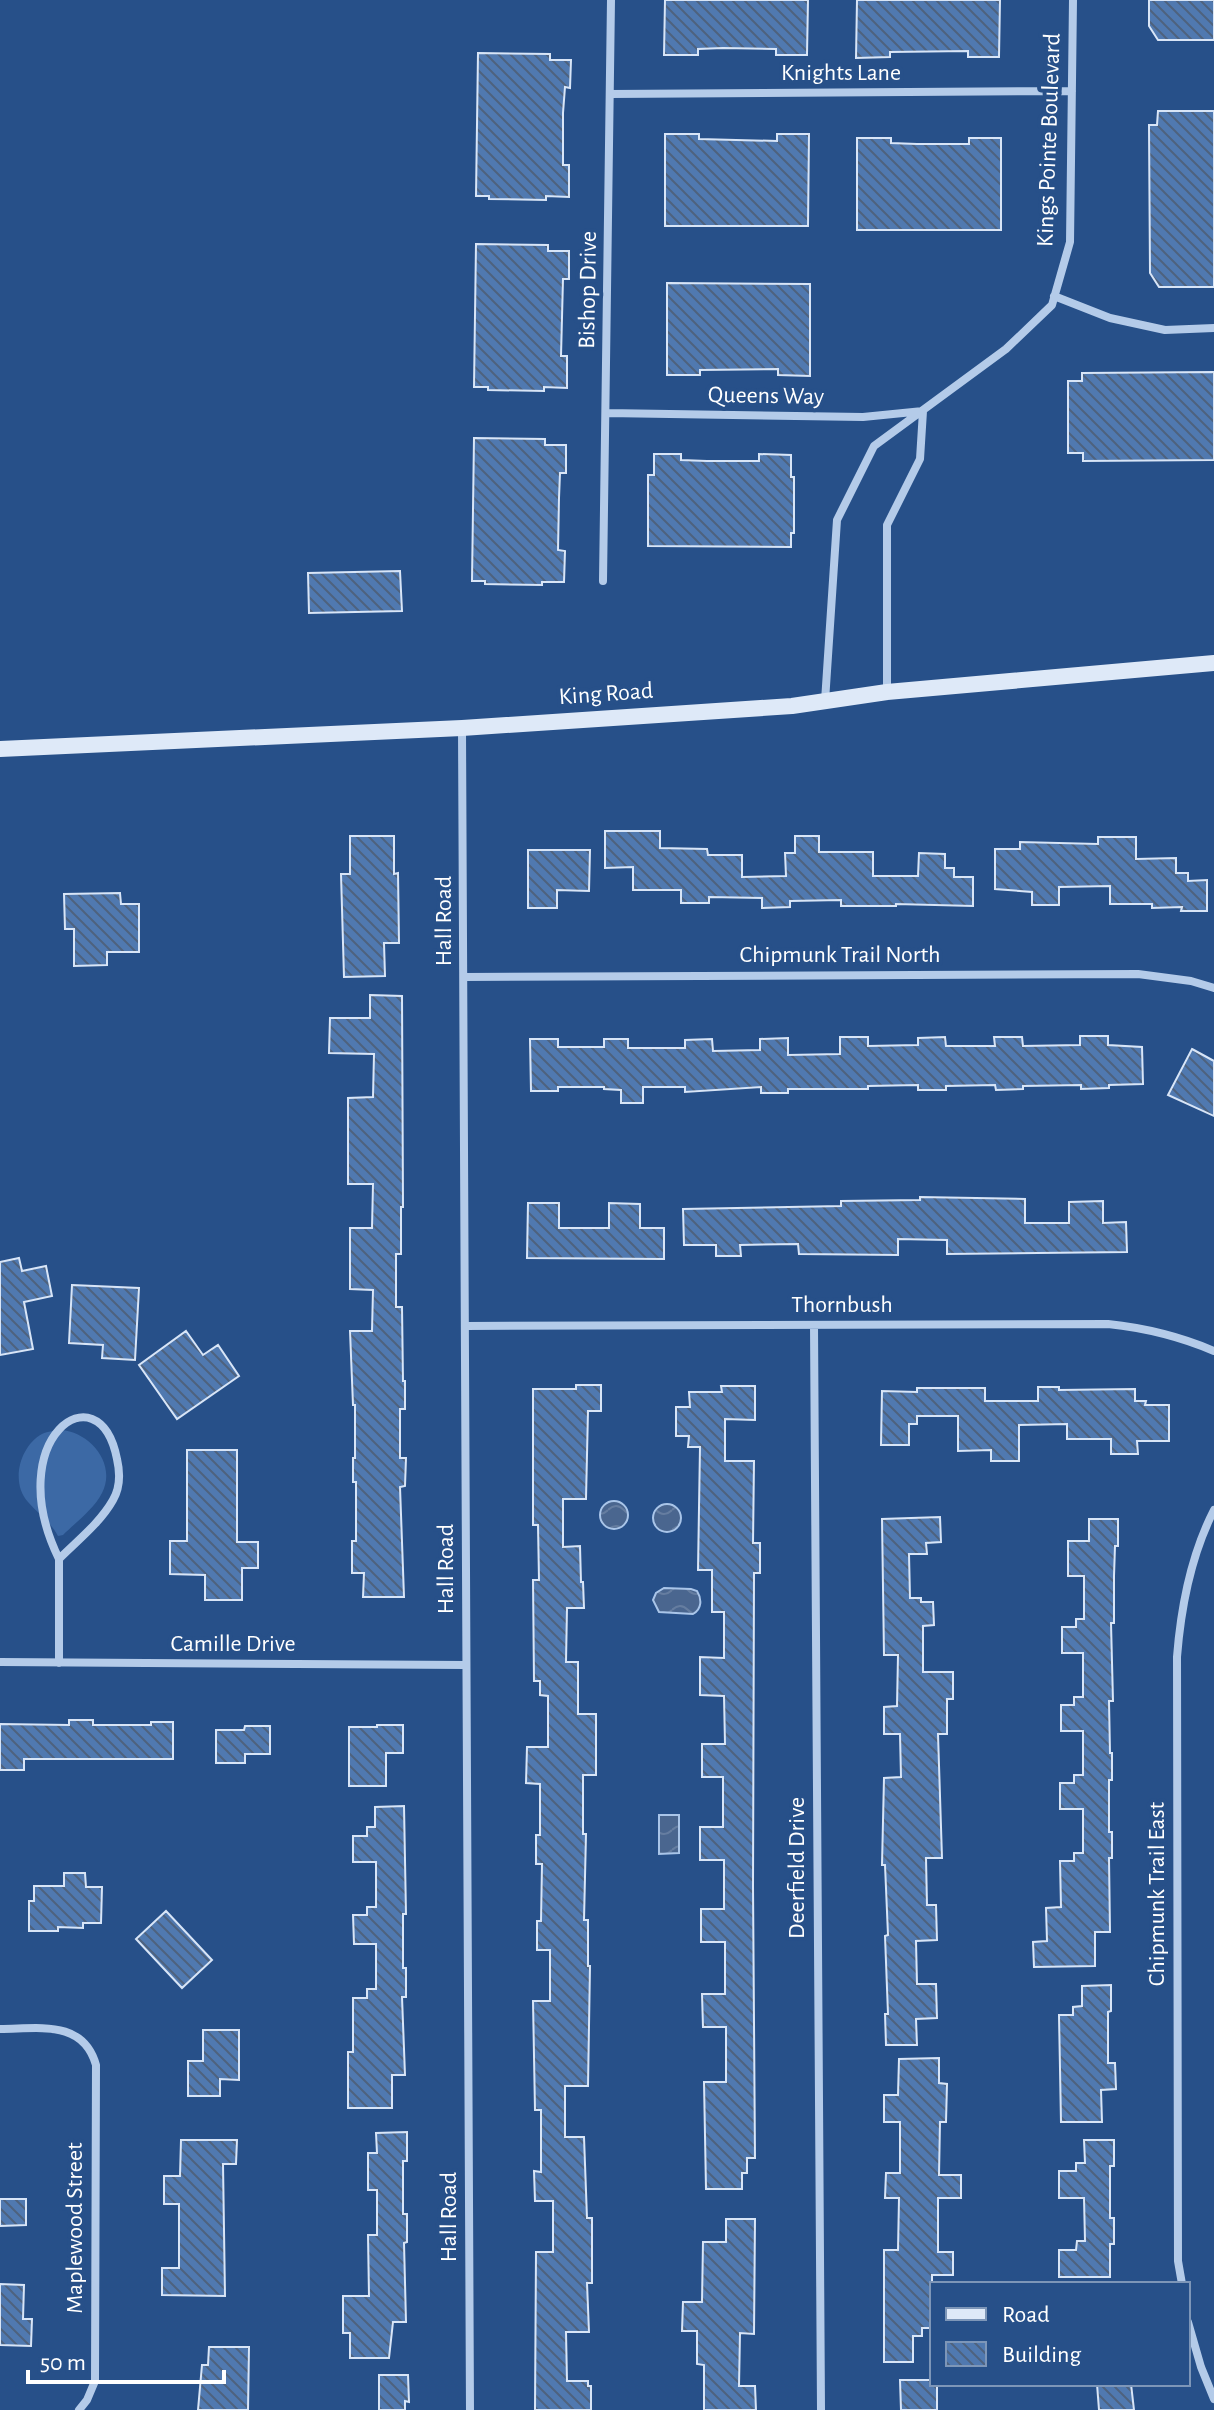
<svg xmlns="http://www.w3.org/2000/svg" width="1214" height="2410" font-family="'Alegreya Sans',sans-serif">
<defs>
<pattern id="water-waves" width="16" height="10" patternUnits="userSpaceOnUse" patternTransform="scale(2)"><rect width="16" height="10" fill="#4a668f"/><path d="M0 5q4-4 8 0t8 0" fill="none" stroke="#657da0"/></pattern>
<pattern id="building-back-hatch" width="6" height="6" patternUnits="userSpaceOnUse" patternTransform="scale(2)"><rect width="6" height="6" fill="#5079b0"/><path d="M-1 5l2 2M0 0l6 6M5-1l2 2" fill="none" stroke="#4e627e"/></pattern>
</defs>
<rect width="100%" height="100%" fill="#275089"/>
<path fill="#3c69a5" d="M61,1430C90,1432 117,1464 102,1493C94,1509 75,1523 63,1535L58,1536C50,1521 38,1514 28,1502C10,1482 20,1446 42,1434C48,1431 55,1431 61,1430Z"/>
<path fill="url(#water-waves)" stroke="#a9c5e9" stroke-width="2" d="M600 1515a14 14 0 1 1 28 0a14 14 0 1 1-28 0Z
M653 1518a14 14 0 1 1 28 0a14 14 0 1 1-28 0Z
M664,1588L691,1589L697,1591C702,1599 702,1609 693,1614L659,1612L653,1600L656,1593Z
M659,1815H679V1853L659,1854Z"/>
<path fill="url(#building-back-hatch)" stroke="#d8e5f7" stroke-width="2" d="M665,0H808L807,55H776V49L723,48L698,49V55H664Z
M857,0H1000L999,57H968V51L890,52V57L856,58Z
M1149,0H1214V40H1158L1149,26Z
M478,53L550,54V60H571L570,88L565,87L563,113V165H569V197L546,196V200L489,199V196H476Z
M1158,111H1214V287H1159L1150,273L1149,125H1157Z
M665,134H699V139L777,141V134H809L808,226H665Z
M857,138H891V143L917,144H969V138H1001V230H857Z
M476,244L548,245V251H569V279H563L561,356H567V388L544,387V391L488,390V387H474Z
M667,283L810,284V376L778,375V369L700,370V375H667Z
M1214,372V460L1083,461V453H1068V381H1082V373Z
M474,438L545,439V445H566V473H560L559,498L558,550L565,551L564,582H542V585L485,584V581H472Z
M654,454H681V460L707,461H759V454L791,455V477H794V533H791V547L648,546V475H654Z
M400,571L402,611L309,613L308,573Z
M605,831H660V848L707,849L708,855H742V877L786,876L785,853H795V836H819V852H873V876H918L919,853L945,854V868H954V877H973V906L896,904V906H841V900L790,901V907L762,908V898L709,897V903H681V890H633V867L605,868Z
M350,836H394V874L398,873L399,943H384L385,976L344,977L341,874H350Z
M1098,837H1136V859L1176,858V873H1188V881L1207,880V911H1181L1182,907L1152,908V904H1110V886L1059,887V905H1032V892L995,889V849H1020V842L1098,844Z
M528,850H590L589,891L557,890V908H528Z
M120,893L121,904H139V952H107V965L74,966V929H65L64,894Z
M370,995L402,996L403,1207H401V1254H396V1307H402L403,1381H405V1409H400V1458H406L405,1486L400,1487L404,1597H363L364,1573H352V1541H356V1482H353V1458H355V1405H353L350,1331H372L373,1290L350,1289V1228H372L373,1184H348V1098L373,1097L374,1054L329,1053L330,1018H370Z
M1080,1036H1108V1045L1142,1047L1143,1084L1109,1085V1088L1081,1089V1085L1023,1086V1089L996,1090L995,1085L946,1086V1090H918V1085L868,1086V1089H788V1093H761V1087L685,1092V1087H643V1103H621V1090L604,1089V1087H558V1091H531L530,1039H558V1047H604V1039H628V1048H685V1040L712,1039L713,1051L760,1050V1039L788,1038V1055L840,1054V1037H868V1046L918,1045V1038L945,1037L946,1046H995L994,1037H1022L1023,1046L1080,1045Z
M1192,1049L1214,1061V1116L1168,1095Z
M920,1197L1025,1199V1223H1069V1202L1103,1201V1223L1126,1222L1127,1252L947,1254V1240L898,1239V1255L799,1254L798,1244L740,1245L741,1256H716V1245H684L683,1209L841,1206V1201L920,1200Z
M528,1203H559V1228H609V1203L640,1204V1228H664V1259L527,1258Z
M19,1258L22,1271L46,1266L52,1296L24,1302L33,1349L0,1355V1262Z
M72,1285L139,1288L135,1360L102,1358L103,1345L69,1343Z
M186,1331L203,1355L218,1345L239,1376L177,1419L139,1365Z
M576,1385H601V1411H588L586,1499H563V1547L580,1546L581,1582H583L584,1608H567L566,1662H578V1714H596V1775H583V1834H586L584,1920H588V1966H590L588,2086H565V2137H584L587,2218H592V2283H587L589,2332H566L567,2381H588V2386H591V2410H535L536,2252H553V2201H535L534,2171L541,2172V2110H535L533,2001H550V1950H537V1921H541L542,1864H536V1835H540V1784L526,1783L527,1747H548V1696L540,1695V1681H534L533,1580H539L538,1525H533V1389H576Z
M721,1386H755V1420L725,1419V1461H754L753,1543H760V1573H754L753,1886L755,2158H747V2173H742V2189H706L704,2082H726V2027H703L702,1994H725V1942H701V1909H724V1860H700V1827H723V1777H702V1744H725L724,1696L700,1695V1657L724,1658V1612H712V1570H698L700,1447H688L689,1436H676V1407H690L689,1392H722Z
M1038,1387H1059V1390L1135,1389V1401H1146L1145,1405H1169V1441H1137L1138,1454H1111V1439H1067V1424L1019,1425V1461H991V1450L958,1451V1416H917V1424H909V1445H881L882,1391L917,1392V1388H985V1401H1038Z
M187,1450H237V1542H258V1568H242V1600H205V1575L170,1574V1541H187Z
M940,1517L941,1542L926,1543L927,1554H909L910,1598H921V1602H933L934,1625L923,1626V1672H953V1699H947V1734H938L942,1858H926L927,1905H936L937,1940L916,1941L917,1984H936L937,2018L916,2019L917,2045H886L885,2014H888L885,1936L888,1935L885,1865H882L884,1778L901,1777L900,1734H884V1707L897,1706L898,1655H884L882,1519Z
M1089,1519H1118V1546H1115L1114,1576V1623H1111L1113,1701H1109L1110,1753H1112V1780H1109V1832H1112V1858H1109L1110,1932H1095V1966L1034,1967L1033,1942L1047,1941L1046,1908L1061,1907L1060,1861H1074V1853H1083V1809H1060V1783H1074V1775H1083V1731H1061V1705H1074V1697H1083V1653H1062V1627H1076V1619H1084V1576H1068V1541H1089Z
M69,1720H93V1725H151V1722H173V1759H24V1770H0V1724L69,1725Z
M377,1725H403V1753H386V1786H349V1727H377Z
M245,1726H270V1754H245V1763H216V1730H244Z
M404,1806L406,1914H403V1968H406V1997H402L405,2075H392V2108H348V2052H353V1998H367V1989H376V1944H354L353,1915H367V1907H376V1862H353V1836H367V1827H375V1807Z
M64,1873H85L86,1887H102L101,1923H83V1928L58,1927V1931H29V1901H34V1886H64Z
M166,1911L212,1960L182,1988L136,1939Z
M1111,1985V2011L1108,2012V2063H1115L1116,2089L1101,2090L1102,2122H1061L1059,2015H1073V2007L1082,2006V1986Z
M203,2030H239V2080L220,2079V2096H188V2061H203Z
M939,2058V2083L947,2084L946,2122H940L939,2175H961V2198H938V2252H953V2275H932V2328H922V2336H913V2362H884V2250H898L899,2198H885L886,2173H900V2122H884V2095H898L899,2059Z
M407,2132V2161H403V2214H407V2242L404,2243L406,2322H393L389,2358H350V2333H343V2296H369L368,2235H377V2190H368V2153H377L376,2133Z
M181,2140H237L236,2164H223L225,2296L162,2295V2268H179V2204H164V2176H180Z
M1084,2140H1114V2166H1110V2218H1114V2244H1110V2277H1059V2250H1076L1077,2241H1085L1084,2198H1059V2171H1076V2163H1085Z
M0,2199H26V2225L0,2226Z
M726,2219H755L754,2334L740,2333L739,2386H755L756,2410H704V2365L697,2364V2331H682L683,2302H702L703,2242H726Z
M0,2284L24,2285L23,2319H32L31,2346L0,2345Z
M209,2347H249L248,2410H198L202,2365H208Z
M379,2375H408L409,2402L405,2401V2410H379Z
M900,2380H932V2384H937V2410H901Z
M1097,2384H1131L1134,2410H1099Z"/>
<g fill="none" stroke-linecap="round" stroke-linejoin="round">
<path stroke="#b4cbe9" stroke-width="8" d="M610,94L1072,91
M1054,296L1110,318L1165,330L1214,328
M607,413L863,417L923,411
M603,581L611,0
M887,692V525L920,459L923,411
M825,701L837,520L874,446L1006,349L1052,305L1070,242L1073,0
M462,729L470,2410
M464,977L1138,974L1191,981L1214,988
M814,1325L821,2410
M466,1326L1108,1324C1146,1328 1179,1336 1214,1351
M59,1559C77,1541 100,1523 113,1500C120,1488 120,1472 117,1459C99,1367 0,1439 59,1559V1663
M0,1662L466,1665
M0,2029C38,2029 83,2019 96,2065L95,2381L87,2400L79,2410
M1182,2284L1178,2261L1177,1657C1181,1606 1191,1555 1214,1510
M1188,2322L1201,2367L1214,2399"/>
<path stroke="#dee9f8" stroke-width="16" d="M0,749L462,728L792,706L887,692L1214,663"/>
</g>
<g text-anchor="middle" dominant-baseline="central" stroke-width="8" stroke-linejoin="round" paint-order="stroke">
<g font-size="24" fill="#fff" stroke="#275089">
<text x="841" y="73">Knights Lane</text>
<text transform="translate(1049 140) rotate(-88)">Kings Pointe Boulevard</text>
<text transform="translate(588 290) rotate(-89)">Bishop Drive</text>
<text transform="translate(766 396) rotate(1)">Queens Way</text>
<text transform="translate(606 694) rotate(-4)">King Road</text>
<text transform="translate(444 921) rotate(-90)">Hall Road</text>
<text x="840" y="955">Chipmunk Trail North</text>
<text x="842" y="1305">Thornbush</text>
<text transform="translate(446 1569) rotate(-90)">Hall Road</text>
<text x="233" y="1644">Camille Drive</text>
<text transform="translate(797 1868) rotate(-90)">Deerfield Drive</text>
<text transform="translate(1157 1894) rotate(-90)">Chipmunk Trail East</text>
<text transform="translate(449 2217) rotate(-90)">Hall Road</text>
<text transform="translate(75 2228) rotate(-90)">Maplewood Street</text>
</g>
</g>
<rect x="930" y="2282" width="260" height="104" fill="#275089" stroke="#7d96b8" stroke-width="2"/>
<rect x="946" y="2308" width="40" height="12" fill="#dee9f8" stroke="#7d96b8" stroke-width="2"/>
<text x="1002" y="2322" font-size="24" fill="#ffffff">Road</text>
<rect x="946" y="2342" width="40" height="24" fill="url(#building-back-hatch)" stroke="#7d96b8" stroke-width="2"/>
<text x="1002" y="2362" font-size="24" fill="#ffffff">Building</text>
<path d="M28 2370v12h196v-12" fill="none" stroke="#ffffff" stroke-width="4"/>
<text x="40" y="2370" font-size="24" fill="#ffffff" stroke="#275089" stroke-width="6" paint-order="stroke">50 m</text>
</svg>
